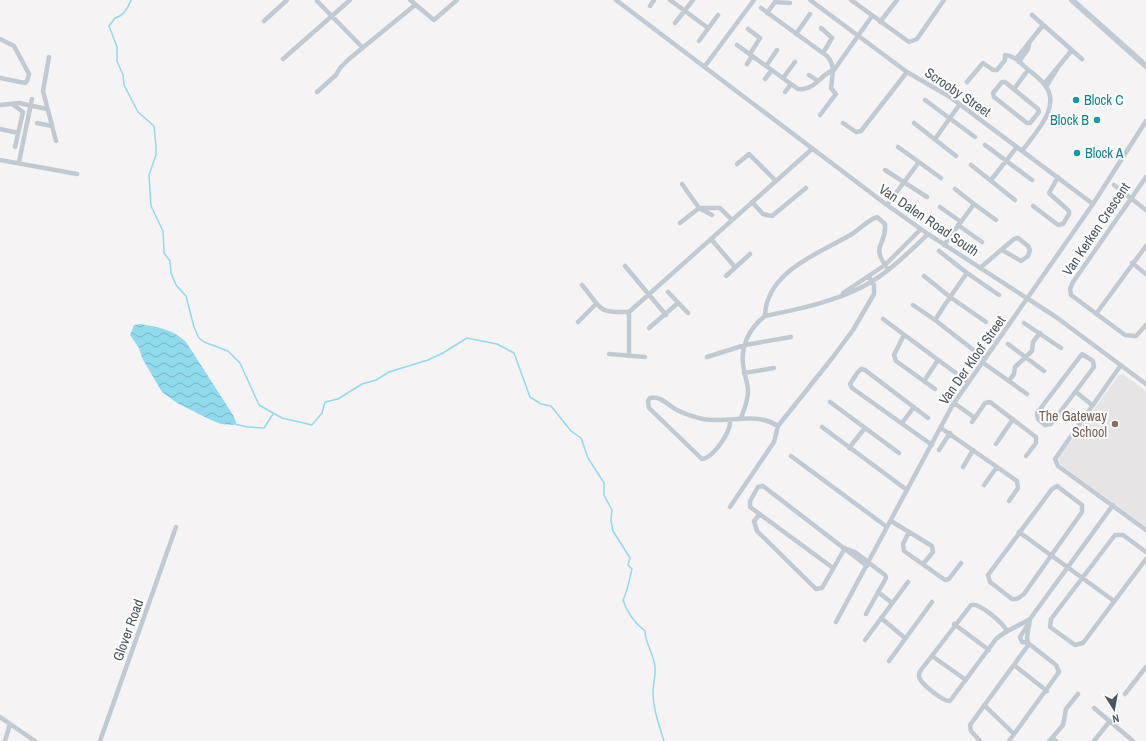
<svg xmlns="http://www.w3.org/2000/svg" width="1146" height="741" font-family="'Archivo Narrow',sans-serif">
<defs>
<pattern id="water-waves" width="16" height="10" patternUnits="userSpaceOnUse"><rect width="16" height="10" fill="#90daee"/><path d="M0 5q4-4 8 0t8 0" fill="none" stroke="#78b4c4"/></pattern>
</defs>
<rect width="100%" height="100%" fill="#f5f3f3"/>
<path fill="#e6e4e5" d="M1123,374L1146,391V527L1060,464L1059,457L1119,375Z"/>
<path fill="url(#water-waves)" d="M141,324C158,327 174,330 186,342L233,415L236,422L234,425L221,424L211,420L177,403L162,392L142,358L139,348L130,335L134,325Z"/>
<g fill="none" stroke-linecap="round" stroke-linejoin="round">
<path stroke="#90daee" stroke-width="1.5" d="M131,0C128,8 124,16 115,18L109,26L117,47V61L123,75L124,85L138,112L154,126L156,146V155L149,175L151,206L163,231L164,253L170,261L171,273L176,285L186,296L194,327L199,338L204,342L228,351L240,363L259,405L282,418L312,425L322,413L325,402L338,399L362,384L376,380L389,372L428,360L443,353L467,338L497,344L514,353L530,397L541,404L551,406L571,431L581,438L588,458L604,483V495L612,510L611,521L613,531L630,558L628,565L632,569C629,580 628,590 623,600C627,613 635,623 645,631C645,643 654,654 655,667C656,675 653,684 653,692C653,709 659,725 664,741
M235,424L247,427L264,428L273,414"/>
<path stroke="#c1cad2" stroke-width="4.5" d="M410,0L434,20L457,0
M616,0L887,205L928,234L1056,317L1146,384
M670,0L708,28
M810,0L907,72L950,97L1093,204
M851,0L909,42L917,39L944,0
M317,1L363,48
M650,6L654,0
M761,8L827,56C836,66 832,76 831,88L836,94L820,115
M767,13L775,2L790,3
M1032,15L1082,59
M264,21L287,0
M880,22L897,0
M675,23L693,0
M821,28L832,38L823,53
M748,29L760,38L750,54
M796,34L810,14
M0,39L14,46L29,74L27,81L25,83L0,78
M699,41L718,15
M737,45L798,89C815,91 819,75 834,70
M49,57L43,91L56,141
M283,59L350,0
M1016,59L1043,25
M1019,62L1028,49L1029,45
M747,64L752,56
M705,66L754,0
M766,66L777,50
M834,70L872,16
M809,75L818,81
M783,78L795,62
M765,79L772,70
M967,82L983,63L993,70H997L1005,60V55C1016,56 1022,65 1030,71C1035,75 1040,79 1044,84C1063,106 1035,133 1022,151
M1002,82H1005L1038,109L1039,112L1030,123H1027L994,97L993,93Z
M1044,84L1072,50
M1046,87L1057,69
M1014,89L1028,70
M317,92L336,75L340,68L349,59L415,5
M785,92L791,84
M925,100L975,137
M12,104L23,112L15,147
M0,105L19,103L47,109
M37,123L52,126
M843,123L856,132L861,131L907,72
M914,123L956,156
M0,129L18,133
M935,139L960,104
M985,145L1032,180
M898,147L941,178
M0,160L77,174
M19,162L32,99
M737,164L749,154L776,181
M971,165L1015,200
M885,170L927,197
M1146,177L1073,282L1070,289L1071,295L1125,335L1136,336L1146,325
M991,180L1017,147
M682,184L699,208L712,215
M1114,185L1146,210
M955,189L974,204
M752,202L763,214L772,216L806,188
M887,205L919,162
M1033,206L1058,225L1063,224L1069,214V211L1049,193L1058,177
M940,207L961,222
M680,223L699,208H720L732,220
M958,225L982,242
M711,239L735,267
M944,245L974,204L996,220
M939,251L967,273
M1132,263L1146,274
M625,266L666,315
M980,268L1014,239L1018,238L1028,246L1030,250L1028,256L1021,261L1002,250
M726,276L750,254
M924,276L950,297L967,273L999,295
M582,285C602,308 595,313 629,312L812,149
M668,292L688,313
M843,293L885,265L921,229
M913,305L935,320
M629,312V356
M1096,314L1146,246
M765,316C766,271 820,253 852,234C860,229 868,220 877,217L885,224C887,247 869,244 888,269
M883,319L968,382
M578,322L596,304
M1024,323L1061,348
M649,328L678,303
M904,335L894,355L896,361L935,389
M1008,344L1044,371
M609,354L645,357
M1082,354L1093,361L1094,367L1051,424L1045,425L1038,419L1037,413Z
M707,357L745,345L791,337
M985,359L935,320L950,297L986,322
M982,362L1027,394
M1121,365L1055,459L1058,466L1146,530
M744,373L774,368
M924,381L938,360
M1009,381L1014,374L1015,367L1032,351L1033,342L1040,333
M1076,392L1092,405
M830,402L899,453
M954,403L975,418
M741,418C744,410 748,401 748,391C748,384 745,377 744,370C739,349 748,329 765,316C798,309 834,302 864,286C887,274 908,253 928,234
M928,418L865,370L861,369L858,372L850,384L852,388L932,445
M730,421C731,432 713,458 702,459L649,408L648,401L650,398C660,395 669,406 677,410C685,414 694,417 703,419C728,424 755,411 778,426
M972,422L985,403L990,402L1036,437V443L1026,456
M902,423L914,407
M822,427L907,490
M941,428L1017,481L1018,488L1009,501
M996,444L1013,419
M849,448L865,428
M939,450L950,433
M791,456L887,527
M963,467L973,450
M984,485L997,467
M1057,486L1082,505V512L1024,594L1017,599H1012L990,582L988,575L1052,489Z
M730,507L774,442L778,426L833,357L853,330L874,294V285L869,277
M760,514L754,521L757,531L816,589L822,588L845,548
M891,521L932,546L933,552L923,564
M909,532L903,544L904,551L945,580L949,579L961,563
M1019,532L1114,601
M847,549L855,552L885,575L886,578L866,614
M1146,552L1123,535H1115L1051,619L1050,627L1075,645L1083,643L1146,559
M833,568L750,507V501L758,487L763,486L867,566
M878,592L892,603
M881,618L905,638
M836,622L952,406L1093,204L1146,121
M954,624L989,650
M1007,631C1003,623 979,602 971,605L921,670C920,671 919,674 919,676C919,683 944,702 950,701L996,639C1006,630 1019,626 1030,619L1113,505
M865,640L908,582
M1028,643L1022,642L1020,637L1029,623
M932,656L966,680
M889,661L932,602
M1014,665L1047,691
M1125,694L1146,667
M984,705L1014,734
M1094,708L1133,741
M0,717L35,741
M1052,738L1063,725L1066,709L1078,694
M5,741L10,724
M100,741L176,527
M980,741L971,731L970,725L1029,644
M1009,741L1059,672L1056,665L1028,643L1027,638L1030,619
M1049,741L1052,738L1056,741
M1094,741L1110,721"/>
<path stroke="#c1cbd6" stroke-width="6" d="M1072,0L1146,66"/>
</g>
<g fill="#0f9aa8" stroke="#fff" stroke-width="1.5">
<circle cx="1076" cy="100" r="4"/>
<circle cx="1097" cy="120" r="4"/>
<circle cx="1077" cy="153" r="4"/>
</g>
<circle fill="#8d6e63" stroke="#fff" stroke-width="1.5" cx="1115" cy="424" r="4"/>
<g text-anchor="middle" dominant-baseline="central" stroke-width="4" stroke-linejoin="round" paint-order="stroke">
<g font-size="14" fill="#4a5661" stroke="#fff">
<text transform="translate(958 92) rotate(34)">Scrooby Street</text>
<text transform="translate(929 220) rotate(34)">Van Dalen Road South</text>
<text transform="translate(1096 229) rotate(-56)">Van Kerken Crescent</text>
<text transform="translate(972 360) rotate(-55)">Van Der Kloof Street</text>
<text transform="translate(128 630) rotate(-70)">Glover Road</text>
</g>
<g font-size="14" fill="#0d838f" stroke="#fff" text-anchor="start">
<text x="1084" y="100">Block C</text>
<text x="1089" y="120" text-anchor="end">Block B</text>
<text x="1085" y="153">Block A</text>
</g>
<g font-size="14" fill="#785e54" stroke="#fff" text-anchor="end">
<text x="1107" y="416">The Gateway<tspan x="1107" dy="16">School</tspan></text>
</g>
</g>
<g transform="translate(1114 709) rotate(169)" stroke="#ffffff" stroke-width="3" paint-order="stroke">
<path d="M0-3L7 15L0 10L-7 15Z" fill="#4a5661"/>
<text y="-6" font-size="11" font-weight="bold" text-anchor="middle" fill="#4a5661">N</text>
</g>
</svg>
